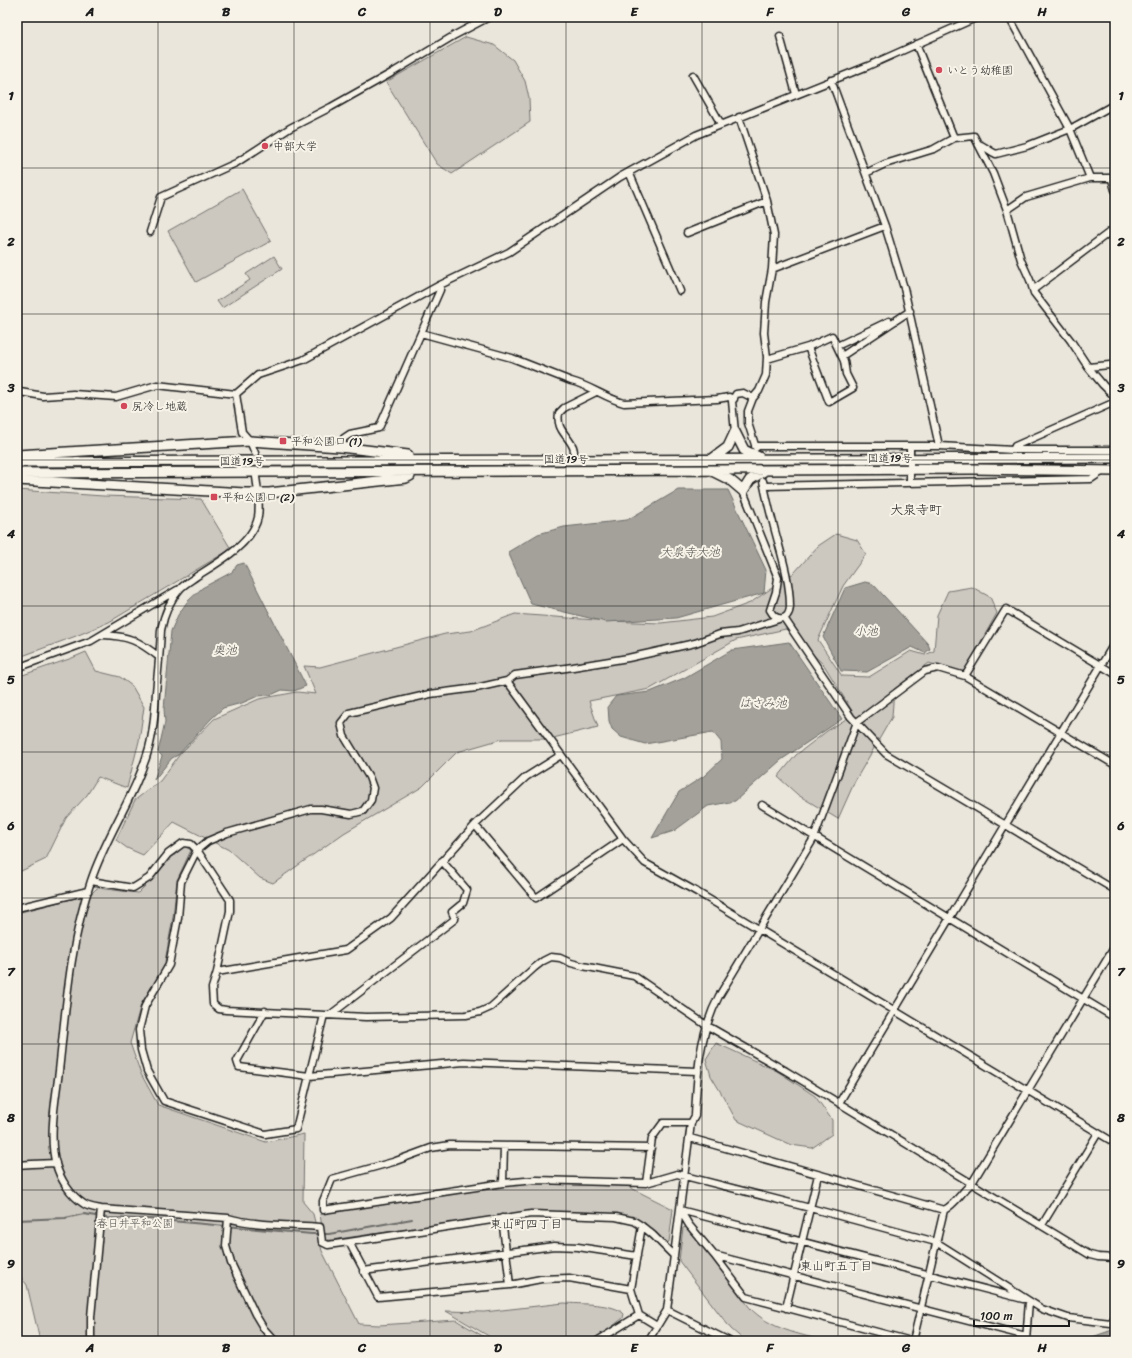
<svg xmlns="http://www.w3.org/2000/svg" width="1132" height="1358" font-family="Sriracha,'Klee One',sans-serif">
<rect width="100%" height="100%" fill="#eae6dc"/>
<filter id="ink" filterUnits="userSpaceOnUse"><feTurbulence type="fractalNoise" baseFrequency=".025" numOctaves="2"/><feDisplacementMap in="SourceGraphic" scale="8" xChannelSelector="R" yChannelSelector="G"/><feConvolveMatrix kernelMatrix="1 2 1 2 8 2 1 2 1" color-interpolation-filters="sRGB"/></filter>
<g filter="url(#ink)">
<path fill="#ccc8c0" stroke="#74726e" d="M466,37L494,45L513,60L525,81L529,98L530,122L452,174L437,164L386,82Z
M242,189L271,241L196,282L168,231Z
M274,256L282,269L222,308L217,301L250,280L246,274Z
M17,490L103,496L201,499L231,549L109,622L76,636L17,658Z
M836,534L857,540L866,554L843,586L818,640L842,676L869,677L911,651L925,655L934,651L937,615L948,591L972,587L990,597L997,613L963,674L929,663L894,689L892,717L855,781L838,819L798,795L778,777L796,755L827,731L854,714L824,665L786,629L736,640L650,689L589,701L598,727L549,739H502L457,752L422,787L344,833L273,883L260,878L229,850L174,822L143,855L127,848L116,840L135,800L160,781L180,754L214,719L259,699L297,692L316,694L304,666L320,667L445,634L471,631L515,614L608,621L661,623L712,617L750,603L794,573L818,546Z
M86,652L96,671L120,677L132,686L144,707L139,741L127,788L98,777L87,795L66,818L46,859L17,873V677L72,658Z
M184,846L191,850L177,880L173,917L164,967L141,1004L130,1043L141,1074L158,1105L266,1142L304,1134L303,1202L313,1214L322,1251L359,1324L379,1325L456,1320L491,1341H40L27,1285L17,1272V913L91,894L97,888L138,893C154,878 167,861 184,846Z
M716,1043L777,1071L815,1096L832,1120V1134L812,1148L791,1145L736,1120L723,1096L711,1076L706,1059Z
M534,1183L627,1186L673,1209L669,1242L665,1243C651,1228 639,1218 618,1214L545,1211L526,1212L324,1241L320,1214L509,1185Z
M688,1226L750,1308C770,1329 799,1334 825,1341H745L731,1329L679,1261L683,1228Z
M564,1303C579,1304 615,1303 624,1314L623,1318L604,1333L590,1341H497L446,1311L484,1312Z"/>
<path fill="#a3a19a" stroke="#6d6c68" d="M678,490H728L766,570L764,593L676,618L606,622L531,604L508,552L538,534L564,527L627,520Z
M244,563L306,686L294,691L282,690L271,695L258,696L242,703L223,708L211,719L178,755L172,758L154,780L162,756L158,752L165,722L164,709L171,631L178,615L187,602L202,588L232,572L237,565Z
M865,582L873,584L928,644L930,649L925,653L912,647L867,672L841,671L823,637L845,588Z
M789,642L842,719L781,760L735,801L708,806L674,831L652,838L679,792L704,776L722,759L721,742L713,732L645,744L621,737L612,729L609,721L608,706L616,696L650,692L684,678L732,650Z
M1115,1329V1341H1081Z"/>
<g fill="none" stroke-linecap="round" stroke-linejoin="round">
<path stroke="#6d6c68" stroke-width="2" d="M17,1220L65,1218L84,1214L107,1218L150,1219L312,1234H329L412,1219"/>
<defs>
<path id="minor" d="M1009,17L1070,129L1090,178
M780,36L796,94
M916,44L954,138L974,136L993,173L1007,210L1021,260L1030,280L1034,293L1071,341L1088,367L1103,385L1115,397
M693,75L721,124
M831,80L885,226L904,288L939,446
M739,117L767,201L774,235L772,269L766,302L764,333L767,357L766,375L759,391L753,398L748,411V423L756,448
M978,144C985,146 989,151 996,154L1027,146L1070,129L1115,104
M629,172L680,291
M866,173L885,164L934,149L954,138
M1112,179L1115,190
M1007,210L1026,197L1090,178H1115
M150,232L161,197L236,163L290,128L331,107L395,71L455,35L489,17
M687,233L767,201
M772,269L885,226
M1033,290L1115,228
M421,333L512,358L571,381C591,386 605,398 624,403L717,399L729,397L734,399
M837,346L889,321
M842,356L910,311
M767,359L808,347L832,336L844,361L846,374L853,388L829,402L808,347
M1088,367L1110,365L1115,368
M17,393L20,392L43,396L73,394L116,397L157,385L236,394L258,375L303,360L440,285L509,252L620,177L696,135L868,66L978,17
M236,394L242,432L250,441L255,453
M735,432L732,401L736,394L743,393L753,398
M755,446H939L1013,450H1115
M910,446V482
M340,447L344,438L350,434L379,428L440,290V285
M1013,450L1015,446L1115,402
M574,460C574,456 575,452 573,447C567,434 556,430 559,413L564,408L596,392
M256,477C258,490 260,504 258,517C253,543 218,563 197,576C192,580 184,584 180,589C169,601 164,615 161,630C160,651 158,672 156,692C155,711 154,730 149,748C136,795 106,835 91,881C70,942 66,1007 59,1071C56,1097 48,1138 56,1164C60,1179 70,1195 84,1204C88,1207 96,1208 101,1209L228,1218C255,1226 292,1225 320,1227L322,1242L328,1245L349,1242
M764,486L1091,479L1103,471
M743,491L778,578L776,592L770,610C776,622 789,621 790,607C790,578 780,551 773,523C769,509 766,495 763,481
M784,618L851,717L886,754L1115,890
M779,619L738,632L720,634L695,643L628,658L573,667L515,675L507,681L476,688L430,694L349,713L341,723L344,736L369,777L373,788L371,800L363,811L351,814L321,809H311L227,833L208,841L197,850L230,900V911L217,972L212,988L213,1004L219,1009L226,1010L366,1017L466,1015L480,1012L491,1007L534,968L543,961L551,957L560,958L571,963L583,966L634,976L706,1025L786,1071L1090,1255L1098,1257L1115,1258
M103,635C129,636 139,641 159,657
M17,668L91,641L177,590
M965,676L1006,609L1115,674
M507,681L623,839L645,863L697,892L1115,1143
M762,805L1115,1018
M475,825L536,898L623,839
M91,881L133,888L149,878L168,854L183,843L191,844L197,850L181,882L178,918L169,965L145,1006L139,1030L141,1050L147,1071L164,1101L265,1134L296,1129L324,1015
M17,908L88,891
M217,972L346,950L391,918L475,825L526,777L561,755
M265,1011L237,1061L239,1067L309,1076L464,1062L697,1071
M330,1015L455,919L452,912L463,903L467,890L442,861
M839,1103L1115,642
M690,1138L944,1210C955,1205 962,1191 972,1183L1115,946
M651,1148L450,1145L431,1148L393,1162L332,1179L323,1201V1210L503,1183L536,1180L646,1183L677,1174L810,1208L936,1242L1042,1309L1068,1318L1111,1323L1115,1317
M17,1165L32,1164L56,1163
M503,1183L504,1146
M646,1183L652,1138L663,1123H691
M680,1210L1023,1299
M680,1210L689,1225L714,1255L746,1297L911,1341
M228,1218L226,1246L231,1263L255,1314L264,1329L275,1341
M502,1218L510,1285
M1042,1225L1098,1133
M642,1226L631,1289L639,1315L657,1326
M714,1255L1026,1336
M363,1271L554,1246L578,1247L637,1256
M631,1289L569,1278L541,1279L510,1285L378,1297L349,1242L531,1214L616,1217L634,1221L642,1226L653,1235L674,1256
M786,1308L818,1175
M667,1310L729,1341
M91,1341V1317L101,1209
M597,1341L639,1315
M648,1341L667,1310L691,1123L695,1116C697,1074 699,1034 719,996L814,838L857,722L925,671L938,668L965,676L1115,765
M913,1341L944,1210
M1026,1341L1029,1301"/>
<path id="highway" d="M735,432L744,450L759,457
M17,455L250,441L340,447L408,455
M712,459L728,447L735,432
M17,462L1115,458
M714,472L730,480L743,491L750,480L764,471
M17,473L973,469L1115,471
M17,480L245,493H269L406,478L410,476"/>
</defs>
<use href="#minor" stroke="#1c1c1c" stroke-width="9"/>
<use href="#highway" stroke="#1c1c1c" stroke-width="12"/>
<use href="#minor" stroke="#f7f3e8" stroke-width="6"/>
<use href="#highway" stroke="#f7f3e8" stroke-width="9"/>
</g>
</g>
<path fill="none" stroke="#1c1c1c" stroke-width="1" stroke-opacity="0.55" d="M158,17V1341M294,17V1341M430,17V1341M566,17V1341M702,17V1341M838,17V1341M974,17V1341M17,168H1115M17,314H1115M17,460H1115M17,606H1115M17,752H1115M17,898H1115M17,1044H1115M17,1190H1115"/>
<g fill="#d1495b" stroke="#f7f3e8" stroke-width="1.5">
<circle cx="939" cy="70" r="4"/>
<circle cx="265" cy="146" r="4"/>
<circle cx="124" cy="406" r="4"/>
<rect x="279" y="437" width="8" height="8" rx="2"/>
<rect x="210" y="493" width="8" height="8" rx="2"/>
</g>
<g text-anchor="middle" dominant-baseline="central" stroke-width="4" stroke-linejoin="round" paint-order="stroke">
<g font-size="11" fill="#1c1c1c" stroke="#f7f3e8" text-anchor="start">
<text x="947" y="70">いとう幼稚園</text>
<text x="273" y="146">中部大学</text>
<text x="132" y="406">尻冷し地蔵</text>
<text x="291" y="441">平和公園口 (1)</text>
<text x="222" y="497">平和公園口 (2)</text>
</g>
<g font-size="11" fill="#1c1c1c" stroke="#f7f3e8">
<text x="890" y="458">国道19号</text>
<text x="566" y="459">国道19号</text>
<text x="242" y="461">国道19号</text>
</g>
<g font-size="11" fill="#51504d" stroke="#f7f3e8">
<text x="135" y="1223">春日井平和公園</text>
</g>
<g font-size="12" font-style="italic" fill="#52514e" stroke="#f7f3e8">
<text x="690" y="552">大泉寺大池</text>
<text x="866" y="631">小池</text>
<text x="225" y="650">奥池</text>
<text x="763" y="703">はさみ池</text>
</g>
<g font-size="12" fill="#1c1c1c" stroke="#f7f3e8">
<text x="526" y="1224">東山町四丁目</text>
<text x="836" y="1266">東山町五丁目</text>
</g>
<g font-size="13" fill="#1c1c1c" stroke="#f7f3e8">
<text x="916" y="509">大泉寺町</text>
</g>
</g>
<rect width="1132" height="1358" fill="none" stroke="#f7f3e8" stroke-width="44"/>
<path d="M974 1320v6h95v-6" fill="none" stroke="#1c1c1c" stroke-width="2"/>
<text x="980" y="1320" font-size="12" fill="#1c1c1c" stroke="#f7f3e8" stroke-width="3" paint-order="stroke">100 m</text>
<rect x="22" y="22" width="1088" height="1314" fill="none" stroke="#1c1c1c" stroke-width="1.5"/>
<g font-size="13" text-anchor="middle" font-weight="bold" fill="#1c1c1c">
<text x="90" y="16">A</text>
<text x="226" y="16">B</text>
<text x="362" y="16">C</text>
<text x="498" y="16">D</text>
<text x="634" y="16">E</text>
<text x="770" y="16">F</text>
<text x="906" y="16">G</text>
<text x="1042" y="16">H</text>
<text x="11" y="100">1</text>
<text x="1121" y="100">1</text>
<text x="11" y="246">2</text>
<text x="1121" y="246">2</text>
<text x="11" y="392">3</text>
<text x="1121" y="392">3</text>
<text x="11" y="538">4</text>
<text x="1121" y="538">4</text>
<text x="11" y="684">5</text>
<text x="1121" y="684">5</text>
<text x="11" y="830">6</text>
<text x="1121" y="830">6</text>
<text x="11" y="976">7</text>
<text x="1121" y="976">7</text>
<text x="11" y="1122">8</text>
<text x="1121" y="1122">8</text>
<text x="11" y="1268">9</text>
<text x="1121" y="1268">9</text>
<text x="90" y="1352">A</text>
<text x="226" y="1352">B</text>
<text x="362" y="1352">C</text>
<text x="498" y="1352">D</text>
<text x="634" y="1352">E</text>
<text x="770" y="1352">F</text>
<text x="906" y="1352">G</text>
<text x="1042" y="1352">H</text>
</g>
</svg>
